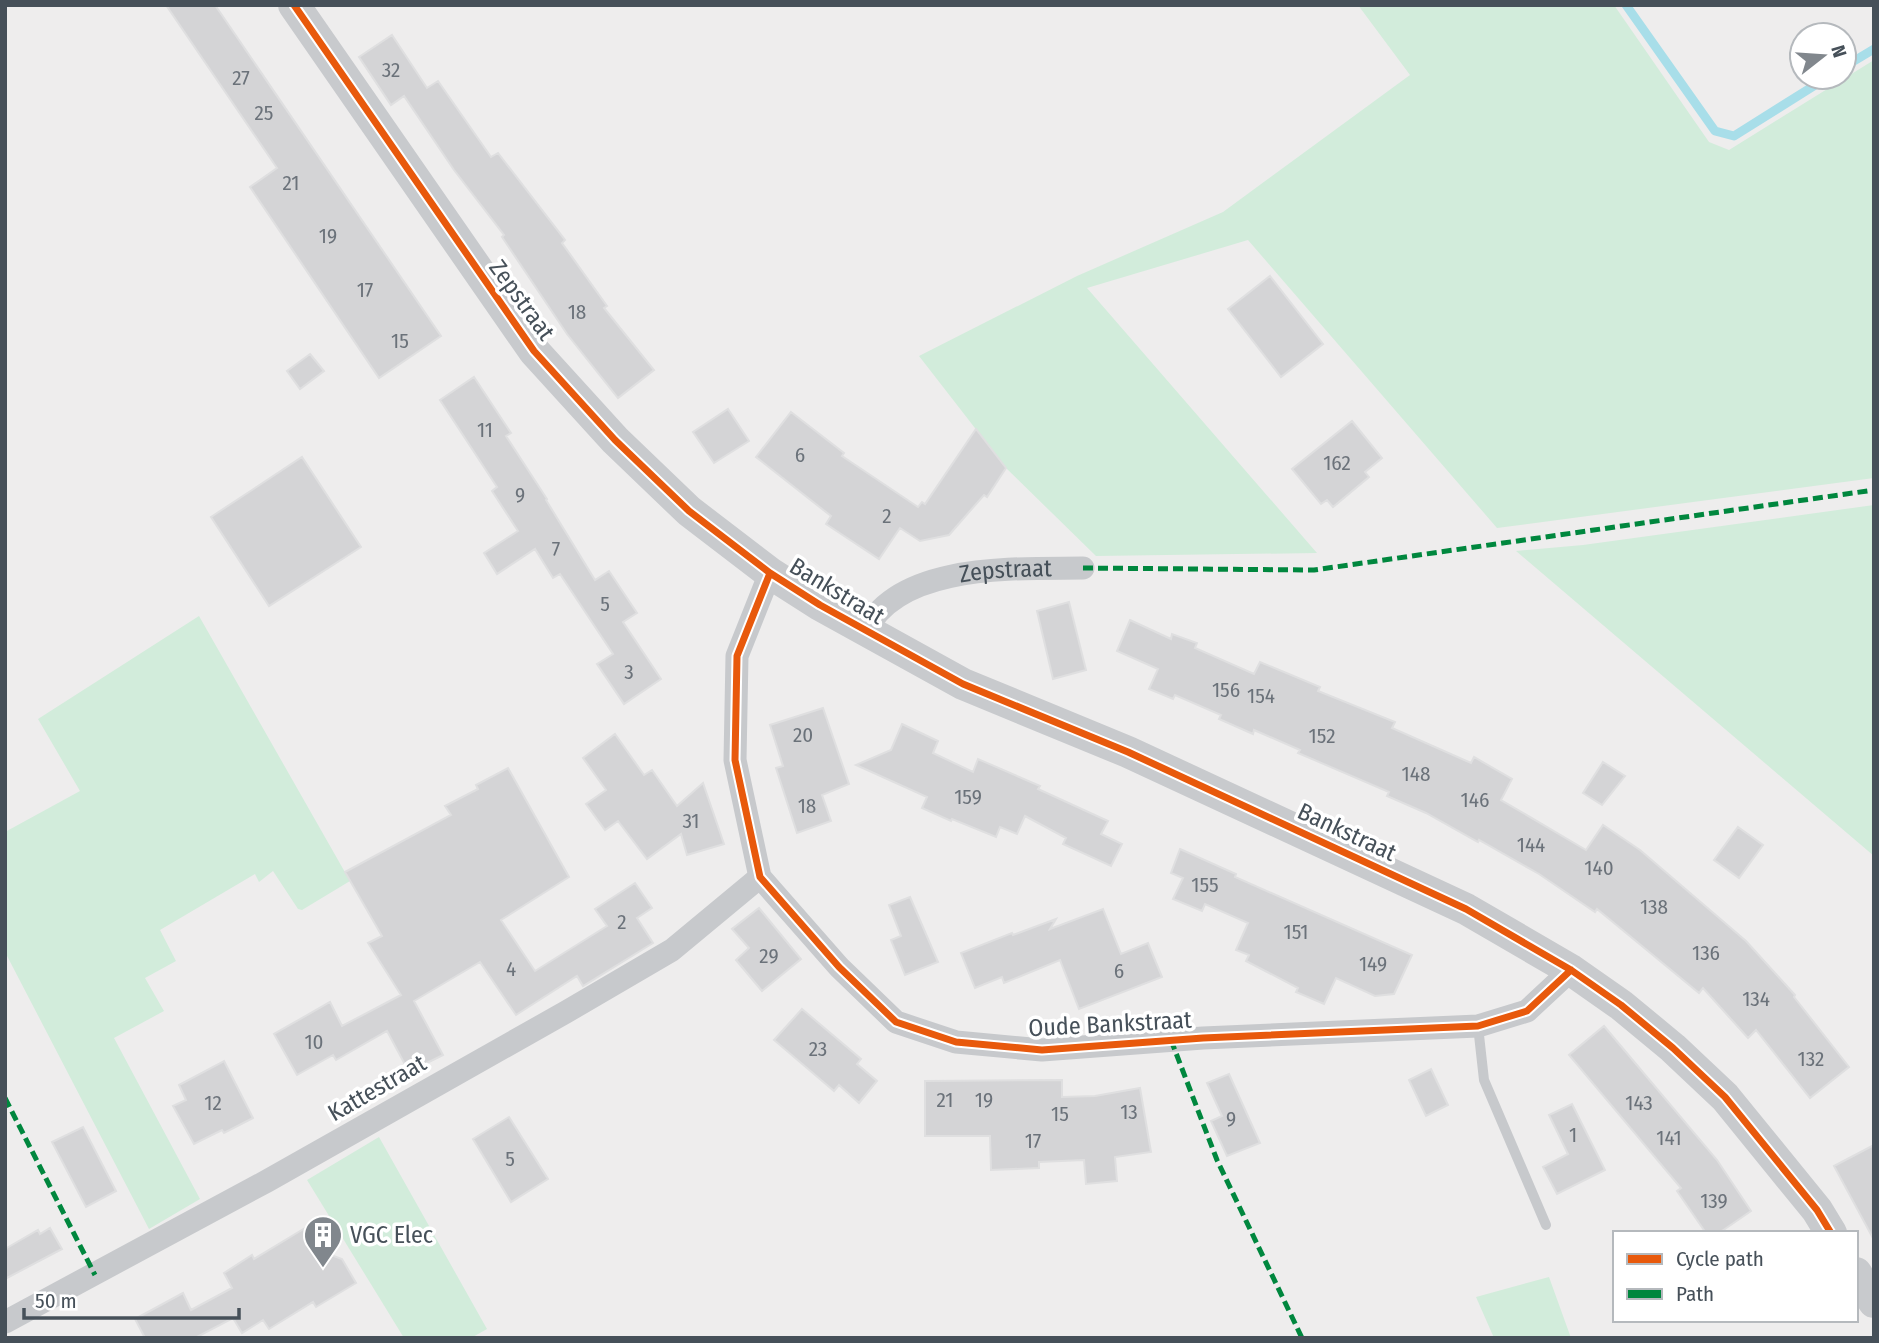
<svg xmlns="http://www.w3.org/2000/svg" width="1879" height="1343" font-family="'Fira Sans Condensed',sans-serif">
<rect width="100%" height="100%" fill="#eeeded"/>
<path fill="#d2ecdb" d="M1358,5H1614L1709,142L1729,150L1874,60V478L1497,528L1248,240L1087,288L1317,553L1096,556L1006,468L919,356L1077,276L1223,212L1410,75Z
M1874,505V856L1516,551L1583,545Z
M199,616L350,881L302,910L298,909L273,871L259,882L255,874L160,930L176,961L145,978L164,1011L114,1038L200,1199L149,1229L5,952V832L80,791L38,719Z
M379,1137L487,1329L471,1338H404L307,1180Z
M1549,1277L1571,1338H1494L1476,1297Z"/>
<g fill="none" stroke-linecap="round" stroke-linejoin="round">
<path stroke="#a8dee9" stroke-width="9" d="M1626,5L1715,131L1734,136L1828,77
M1844,67L1874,49"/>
</g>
<path fill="#d4d4d6" stroke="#dfdfe0" stroke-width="2" d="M166,5H215L441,336L379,378L250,187L277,168Z
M392,35L427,88L438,81L491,157L498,153L565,240L562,243L607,306L604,308L654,370L618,398L567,334L502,237L504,235L454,170L404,96L391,105L359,57Z
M1270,276L1323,344L1281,377L1228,309Z
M310,354L324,371L300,389L287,371Z
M474,377L511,433L506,436L547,499L546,500L595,580L609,571L637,613L623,622L661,679L624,704L597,664L613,654L560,574L553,578L535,549L497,574L484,553L518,531L492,491L497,487L440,400Z
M728,409L749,441L714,463L693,432Z
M791,412L844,453L842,456L918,507L922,502L925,504L976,429L1006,468L987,497L984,495L949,535L920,541L900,528L879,559L826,524L831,516L756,457Z
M1352,421L1382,458L1365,472L1369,477L1333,507L1327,500L1321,504L1292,469Z
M302,457L361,547L269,606L211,517Z
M1069,602L1086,670L1053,679L1037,611Z
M1130,620L1171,639L1172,634L1197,643L1195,648L1254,674L1260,662L1320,687L1318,691L1395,722L1392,728L1471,763L1474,757L1512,779L1501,800L1586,850L1603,825L1640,850L1746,941L1795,995L1794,997L1849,1067L1810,1098L1756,1030L1748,1038L1703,988L1699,993L1597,909L1595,912L1539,874L1479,840L1478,842L1426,813L1387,796L1389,792L1298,753L1300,750L1254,730L1253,734L1219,719L1221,715L1175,695L1173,699L1149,689L1158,669L1117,651Z
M823,708L849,784L822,795L831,821L797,833L776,768L783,766L770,725Z
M902,724L938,741L933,753L973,772L978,759L1040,786L1038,789L1108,821L1101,834L1122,844L1111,866L1063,844L1066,838L1025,816L1017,834L1000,827L996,837L952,819L951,821L922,808L927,797L856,765L891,750Z
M615,734L644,775L652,770L677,806L703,783L724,844L687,855L681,834L647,859L618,821L605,830L586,804L606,790L583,758Z
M1603,762L1625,776L1602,805L1583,793Z
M508,768L569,877L501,920L535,971L607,926L595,909L635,883L652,908L637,918L653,943L583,986L577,976L516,1015L480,962L414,1001L443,1055L409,1072L387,1031L336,1060L333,1055L297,1075L274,1034L330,1002L342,1026L401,995L368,943L382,936L345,872L451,815L445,806L478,789L476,785Z
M1738,827L1763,845L1739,878L1714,860Z
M1180,849L1236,874L1235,877L1412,955L1394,994L1375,996L1336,978L1324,1004L1296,992L1298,988L1246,961L1249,955L1236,950L1248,923L1205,904L1202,911L1173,899L1183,878L1171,873Z
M910,897L938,962L905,975L891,940L901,936L889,905Z
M759,908L801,959L762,991L736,960L749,948L732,929Z
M1103,909L1121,954L1148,943L1162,977L1079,1009L1060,960L1004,983L1002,977L975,988L961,953L1012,933L1013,935L1056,919L1050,929Z
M802,1009L861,1059L857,1064L877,1081L859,1103L839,1085L834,1091L774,1040Z
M1604,1026L1717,1160L1751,1211L1719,1233H1706L1677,1191L1681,1188L1569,1055Z
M224,1061L253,1118L224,1133L222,1130L194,1144L173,1106L186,1100L179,1085Z
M1431,1069L1448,1105L1426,1116L1409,1080Z
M1229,1074L1260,1143L1227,1156L1211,1121L1222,1116L1207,1083Z
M1062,1080V1097L1095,1096L1140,1088L1151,1152L1115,1157L1117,1181L1086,1184L1084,1160L1039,1162V1168L991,1170L990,1136H925V1081Z
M1572,1104L1605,1170L1557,1194L1543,1167L1568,1154L1549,1115Z
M509,1117L548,1179L511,1202L473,1139Z
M83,1127L116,1191L86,1207L52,1142Z
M1874,1145V1240L1834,1166Z
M310,1225L328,1254L342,1259L356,1283L316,1307L313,1302L269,1329L263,1320L242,1333L233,1318L195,1338H145L135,1319L183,1293L191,1310L232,1288L224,1273L252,1255L254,1259Z
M50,1228L62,1249L5,1279V1249L38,1230L40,1234Z"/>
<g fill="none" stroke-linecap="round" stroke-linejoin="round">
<path stroke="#c7c9cc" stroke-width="10" d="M1478,1026L1484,1080L1546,1225"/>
<g stroke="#c7c9cc" stroke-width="23">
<path d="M770,573L737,656L735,760L760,877L839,967L896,1022L956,1042L1042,1050L1203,1038L1478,1026L1527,1011L1571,970"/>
<path id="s1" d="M865,632C898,562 1018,569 1083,568"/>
<path d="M5,1322L267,1181L566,1012L672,950L760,877"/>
</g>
<path stroke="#c8cacd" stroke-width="32" d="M294,5L534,351L615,440L689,511L770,573L820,605L963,684L1128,752L1466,909L1571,970L1621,1005L1673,1048L1725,1097L1817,1210L1831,1233
M1856,1273L1874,1302"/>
<path stroke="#00873e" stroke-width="5" stroke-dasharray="10 5" stroke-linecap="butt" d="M1083,568L1314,570L1874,490
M1171,1040L1217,1160L1302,1338
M5,1098L95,1275"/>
<defs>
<path id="cycleway" d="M294,5L534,351L615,440L689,511L770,573L820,605L963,684L1128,752L1466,909L1571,970L1621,1005L1673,1048L1725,1097L1817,1210L1831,1233
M770,573L737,656L735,760L760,877L839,967L896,1022L956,1042L1042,1050L1203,1038L1478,1026L1527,1011L1571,970"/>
</defs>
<use href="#cycleway" stroke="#fff" stroke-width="11"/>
<use href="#cycleway" stroke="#e8590c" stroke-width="7"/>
</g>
<defs>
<symbol id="building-pin" viewBox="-11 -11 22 30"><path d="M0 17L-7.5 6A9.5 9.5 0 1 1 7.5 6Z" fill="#81878d" stroke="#fff"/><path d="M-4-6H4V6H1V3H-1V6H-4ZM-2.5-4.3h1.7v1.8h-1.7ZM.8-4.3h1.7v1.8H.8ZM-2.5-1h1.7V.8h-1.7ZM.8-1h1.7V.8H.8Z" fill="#fff"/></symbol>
</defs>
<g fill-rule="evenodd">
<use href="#building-pin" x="301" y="1213" width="44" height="60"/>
</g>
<g text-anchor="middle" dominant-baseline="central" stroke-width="7" stroke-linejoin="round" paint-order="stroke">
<g font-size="21" fill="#6b727a">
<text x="391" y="70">32</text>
<text x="241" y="78">27</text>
<text x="264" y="113">25</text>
<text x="291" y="183">21</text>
<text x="328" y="236">19</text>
<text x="365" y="290">17</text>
<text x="577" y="312">18</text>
<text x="400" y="341">15</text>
<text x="485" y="430">11</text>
<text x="800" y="455">6</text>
<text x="1337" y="463">162</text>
<text x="520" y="495">9</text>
<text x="887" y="516">2</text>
<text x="556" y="549">7</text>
<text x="605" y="604">5</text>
<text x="629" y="672">3</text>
<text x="1226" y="690">156</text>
<text x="1261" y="696">154</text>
<text x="803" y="735">20</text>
<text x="1322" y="736">152</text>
<text x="1416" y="774">148</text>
<text x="968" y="797">159</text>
<text x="1475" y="800">146</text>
<text x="807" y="806">18</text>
<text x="691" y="821">31</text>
<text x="1531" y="845">144</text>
<text x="1599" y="868">140</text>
<text x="1205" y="885">155</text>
<text x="1654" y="907">138</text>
<text x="622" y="922">2</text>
<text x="1296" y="932">151</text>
<text x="1706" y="953">136</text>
<text x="769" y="956">29</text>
<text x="1373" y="964">149</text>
<text x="511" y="969">4</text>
<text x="1119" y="971">6</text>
<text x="1756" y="999">134</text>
<text x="314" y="1042">10</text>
<text x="818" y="1049">23</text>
<text x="1811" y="1059">132</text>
<text x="945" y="1100">21</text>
<text x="984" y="1100">19</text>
<text x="213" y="1103">12</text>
<text x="1639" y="1103">143</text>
<text x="1129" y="1112">13</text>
<text x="1060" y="1114">15</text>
<text x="1231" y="1119">9</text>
<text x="1573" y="1135">1</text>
<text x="1669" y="1138">141</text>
<text x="1033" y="1141">17</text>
<text x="510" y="1159">5</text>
<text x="1714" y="1201">139</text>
</g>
<g font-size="24" fill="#465059" stroke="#fff">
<text transform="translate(522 300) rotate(54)">Zepstraat</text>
<text stroke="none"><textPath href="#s1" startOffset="161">Zepstraat</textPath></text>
<text transform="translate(837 591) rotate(31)">Bankstraat</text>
<text transform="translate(1347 832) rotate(25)">Bankstraat</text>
<text transform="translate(1110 1024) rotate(-3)">Oude Bankstraat</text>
<text transform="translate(377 1088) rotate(-30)">Kattestraat</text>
</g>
<g font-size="24" fill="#465059" stroke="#fff" text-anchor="start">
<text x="350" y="1235">VGC Elec</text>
</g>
</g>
<rect width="1879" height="1343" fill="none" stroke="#465059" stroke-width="14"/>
<rect x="1613" y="1231" width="245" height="91" fill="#ffffff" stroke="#b5b9bd" stroke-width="2"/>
<rect x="1627" y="1254" width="35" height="10" fill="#e8590c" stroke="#b5b9bd" stroke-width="2"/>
<text x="1676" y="1266" font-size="21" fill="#465059">Cycle path</text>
<rect x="1627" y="1289" width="35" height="10" fill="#00873e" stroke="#b5b9bd" stroke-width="2"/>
<text x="1676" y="1301" font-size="21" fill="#465059">Path</text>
<g transform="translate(1823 56) rotate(73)"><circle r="33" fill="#ffffff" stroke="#b5b9bd" stroke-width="2"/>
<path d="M0-5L12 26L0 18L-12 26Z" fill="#81878d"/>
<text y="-10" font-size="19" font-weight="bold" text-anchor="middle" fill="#465059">N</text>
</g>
<path d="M24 1308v10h215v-10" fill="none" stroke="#465059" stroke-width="3.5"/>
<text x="35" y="1308" font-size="21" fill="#465059" stroke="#ffffff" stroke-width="5" paint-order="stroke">50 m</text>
</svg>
